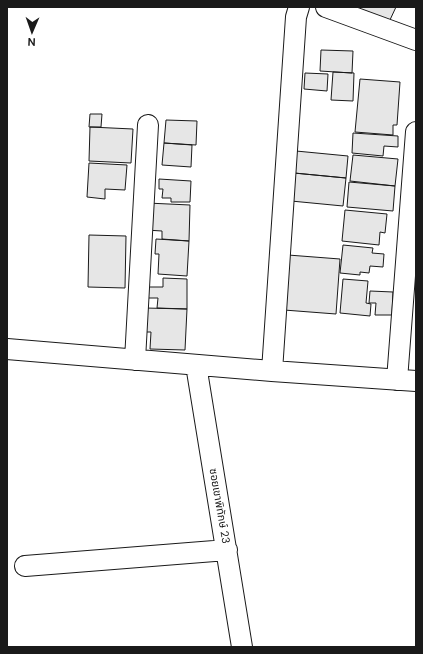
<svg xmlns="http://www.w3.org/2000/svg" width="423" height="654" font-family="'DM Sans','Noto Sans Thai',sans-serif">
<rect width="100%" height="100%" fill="#fff"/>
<path fill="#e6e6e6" stroke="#1a1a1a" d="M354,7H396L389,22Z
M321,50L353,51L352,73L320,71Z
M333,72L354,73L353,101L331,100Z
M305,73L328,74L327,91L304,89Z
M360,79L400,82L397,125H393V135L355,132Z
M90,114H102L101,127H89Z
M166,120L197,121L196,145L164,143Z
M90,127L133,129L131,163L89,161Z
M353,133L398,136V147L384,146L383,156L352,153Z
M164,143L192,145L191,167L162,165Z
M296,151L348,156L346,178L294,173Z
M353,155L398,159L395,186L350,181Z
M89,163L127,165L125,190L105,189V199L87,197Z
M294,173L346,178L343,206L291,201Z
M159,179L191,181L190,202H171V198H162L163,189H159Z
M349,182L395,186L393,211L347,207Z
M147,203L190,205L189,241L162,239V231L146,230Z
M345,210L387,214L385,233L380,232L379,245L342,241Z
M89,235L126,236L125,288L88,287Z
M156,239L189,241L187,276L158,274L159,254H155Z
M343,245L373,248L372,253L384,254L383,267L370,266L369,273L360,272V275L340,273Z
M288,255L340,259L336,314L284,310Z
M163,278L187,279V309L157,308L158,298H148V287H163Z
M343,279L368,281L366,303L371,304L370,316L340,313Z
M370,291L393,292L392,315H375L376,303H369Z
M145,308L187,309L185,350L150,349L151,332H144Z"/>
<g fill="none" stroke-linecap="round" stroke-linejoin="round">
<defs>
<path id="minor" d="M326,7L416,40
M7,349L272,371L416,381
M135,360L148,125
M196,365L242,647
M272,371L296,17L299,7
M397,380L416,132
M25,566L227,550"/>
</defs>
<use href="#minor" stroke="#1a1a1a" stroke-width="22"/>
<use href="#minor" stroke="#fff" stroke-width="20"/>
</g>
<g text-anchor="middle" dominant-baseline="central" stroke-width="3" stroke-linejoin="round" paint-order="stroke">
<g font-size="11" fill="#1a1a1a" stroke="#fff">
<text transform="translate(220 506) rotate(80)">ซอยเขาพิทักษ์ 23</text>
</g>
</g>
<rect width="423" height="654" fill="none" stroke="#1a1a1a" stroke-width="16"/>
<g transform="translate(32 32) rotate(182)" stroke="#ffffff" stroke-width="3" paint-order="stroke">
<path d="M0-3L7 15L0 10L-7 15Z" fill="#1a1a1a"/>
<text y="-6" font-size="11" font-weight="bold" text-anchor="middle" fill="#1a1a1a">N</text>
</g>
</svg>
